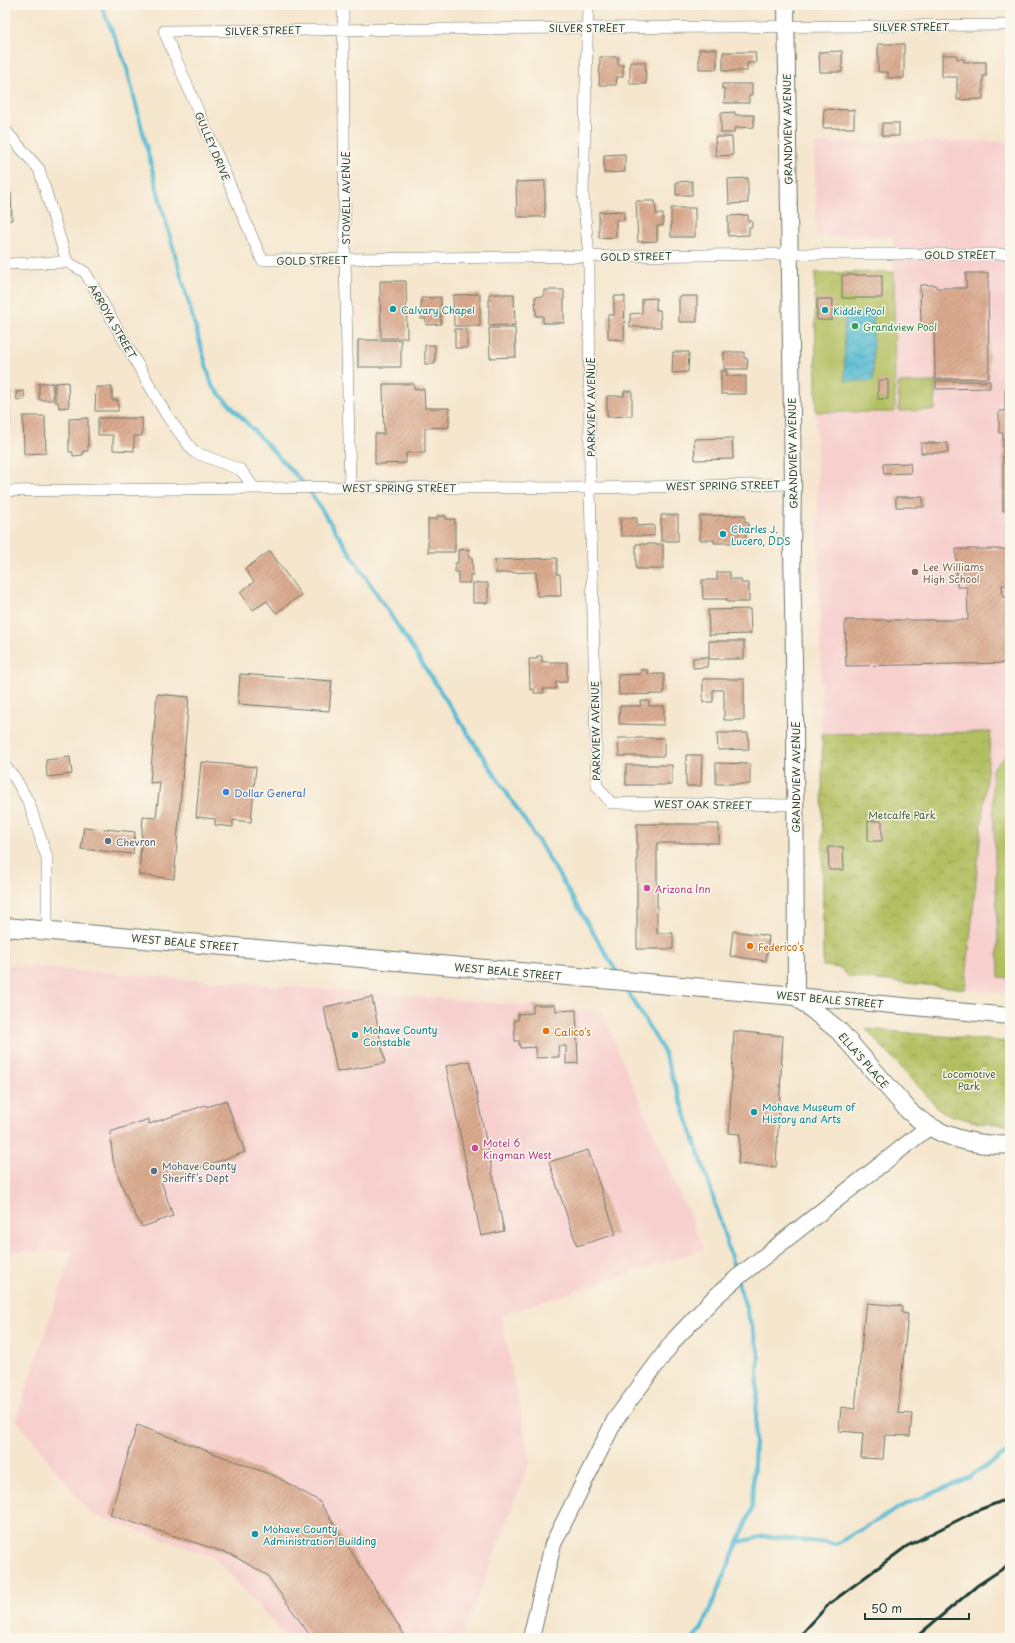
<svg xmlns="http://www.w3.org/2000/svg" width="1015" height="1643" font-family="'Playpen Sans',sans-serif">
<defs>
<pattern id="park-crowns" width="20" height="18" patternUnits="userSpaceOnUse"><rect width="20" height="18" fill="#b2bf61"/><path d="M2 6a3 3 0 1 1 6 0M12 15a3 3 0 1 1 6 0" fill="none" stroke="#909c51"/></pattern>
<pattern id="water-waves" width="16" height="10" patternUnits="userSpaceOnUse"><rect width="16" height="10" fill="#54bbd2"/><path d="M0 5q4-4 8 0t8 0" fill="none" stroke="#4599ab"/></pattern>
<pattern id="building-hatch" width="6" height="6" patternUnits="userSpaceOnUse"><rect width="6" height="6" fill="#dcab8f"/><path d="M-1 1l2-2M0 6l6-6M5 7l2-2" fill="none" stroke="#b28c76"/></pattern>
</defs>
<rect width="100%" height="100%" fill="#fbf7ec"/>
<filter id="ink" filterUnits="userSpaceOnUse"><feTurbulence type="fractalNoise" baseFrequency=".025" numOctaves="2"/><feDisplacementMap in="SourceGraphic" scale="8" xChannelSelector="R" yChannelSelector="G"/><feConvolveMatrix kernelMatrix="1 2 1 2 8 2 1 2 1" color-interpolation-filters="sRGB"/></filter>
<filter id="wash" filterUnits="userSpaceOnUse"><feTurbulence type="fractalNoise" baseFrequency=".012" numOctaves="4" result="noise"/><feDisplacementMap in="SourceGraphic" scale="16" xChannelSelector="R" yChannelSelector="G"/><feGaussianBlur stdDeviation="0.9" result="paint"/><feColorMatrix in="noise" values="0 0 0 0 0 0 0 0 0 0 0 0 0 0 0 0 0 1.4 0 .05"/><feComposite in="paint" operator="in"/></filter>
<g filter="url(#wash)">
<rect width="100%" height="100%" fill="#f5e6cd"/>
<path fill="#f7d0ce" d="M1010,141V993L965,989L991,732L822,734L816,412H895L894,272L893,236H816L814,143Z
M5,965L601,1011L704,1249L501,1315L530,1461L462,1638H287L214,1557L90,1514L16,1419L73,1251H5Z"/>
<path fill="url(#park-crowns)" stroke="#687e4a" d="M991,732L965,989L849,977L840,968L823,966L822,734Z
M866,1029L1010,1042V1125L979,1123L943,1113Z"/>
<path fill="#b2bf61" stroke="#687e4a" d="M894,272L895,412H816L815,273Z
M935,382V410L899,411L898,383Z
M1004,757H1010V978L999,977L992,769Z"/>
<path fill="url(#water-waves)" stroke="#3a7c83" d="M844,316H873V381H845Z"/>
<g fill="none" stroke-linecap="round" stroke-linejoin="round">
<path stroke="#54bbd2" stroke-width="4" d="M101,5L126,65L162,208L212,386L307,487L542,847L619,976
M625,987L663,1050L707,1177L736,1274
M739,1542L765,1536L836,1544L904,1505L968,1478L1010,1451
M693,1638L702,1628L752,1509L759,1351L738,1282"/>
</g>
<g id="blocks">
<path fill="url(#building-hatch)" d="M878,44H904V78H888V72H878Z
M699,49H717V69H699Z
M842,51V72H820L819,52Z
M723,52H755L756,63H747V71H723Z
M942,55H957V59H964V62H986V76H983V99L957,100V77H942Z
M600,57H618V65H623V77H617L616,85H599Z
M630,62H645L646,84H630Z
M722,84H752V95H749V103H724L725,89H722Z
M824,109L854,110V128H823Z
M735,112V115H754V127L734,128V133H721V113Z
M882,123H899V136H882Z
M715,137H732L733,155L716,156Z
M625,154V172L604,173V155Z
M748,178V203L729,204L728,179Z
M545,181V217H517L516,182Z
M692,181V195H676V182Z
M5,193H11L12,220H5Z
M636,201H655L656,214H663V226H657V241L638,242Z
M671,208H695V237H671Z
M624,211V220H616V237L599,238V212Z
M748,215V221H752V227H749V235L728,236V216Z
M966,273H988L989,378L935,379L934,325H921L920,285H936V288H966Z
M842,275H882V298H842Z
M380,281H406L407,338H381Z
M544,290H564V323H543V316H536L535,297L544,296Z
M480,294V326H454L453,295Z
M489,294H514L515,325L489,326Z
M614,296H625L624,340L608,339V315H614Z
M679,296H697V322H679Z
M441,297V324L426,325V319H421V298Z
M656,298V310H660L661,327H630V314L642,313V299Z
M817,299H833L832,320H817Z
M489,328H515L516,357L490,358Z
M455,329H467V348H455Z
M358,340H401V367H358Z
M425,345H435V364H425Z
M673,352H689L688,372L672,373Z
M724,352H744V358L748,359L747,369H724Z
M721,371H727V376H746V394H721Z
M878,380H888V399H878Z
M936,381H990V388L936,389Z
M68,382L69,407L59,408L58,402H55V383Z
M39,383H53V400H39Z
M383,384H414V389H424L425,408H449V427L425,428V453H406V463L375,464V434H384Z
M96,387H112V400H118V411H95Z
M1005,389H1010V511H1003V433H999V411H1005Z
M5,391H9L10,425H5Z
M24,391L25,399L17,400L16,392Z
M624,391H632V416L607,417V396H624Z
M23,416H45L46,453L24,454Z
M88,418V451H83V455L73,456V452H69V419Z
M98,418H142V436H134V451L113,450V435H98Z
M732,438L733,459L695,460L694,439Z
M921,443H948V453H921Z
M910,463L911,473L884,474L883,464Z
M896,497H923V507H896Z
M661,515H678V541H661Z
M745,515V522H748L749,529H746V539H733V543H714V540H700V516Z
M437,516H446V519H455V552H428V519H437Z
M620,518H637V526L654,525V536H621Z
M636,544H663V569H636Z
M469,549V558H472L473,575H470V583H458V572H455V563H458V550Z
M956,549H1010V585H1002L1003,597H1010V663L846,666L845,620H968L967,587H957Z
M270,551L301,595L276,613L267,601L253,610L240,592L254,582L245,569Z
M557,558V574H560L561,596H537L536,572L496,573L495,560Z
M717,572H730V579H741V583H749V602H727V599H703L702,580H717Z
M473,583H488V603H473Z
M750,609L751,634L709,635L708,610Z
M709,641H744V659H709Z
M537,656H542V662H567V682H556V689H543L544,693H534V689L530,690L529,659H537Z
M708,657L707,667L693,668V658Z
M641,670H648V674H664V694L619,695L618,675L641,674Z
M240,674L332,681L329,711L238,704Z
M703,679H744V720H724V690H713V702H703Z
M157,694L189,697L174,879L139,875L143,817L156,818L160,782L150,783Z
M641,701H649V706H664V725L619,724L620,706H641Z
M717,733H748L749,749L718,750Z
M618,738H664V756H619Z
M686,755H702L701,786H686Z
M70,757L72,774L47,777L46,760Z
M201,762L256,767L251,822L233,820V827L215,825V819L196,817Z
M716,763L750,764V784H716Z
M626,765H672V785H626Z
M868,821H882V841H868Z
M637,824H719V843H657V933H673V949H637Z
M84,827L135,832L133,854L81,849Z
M828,847H843L844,870H829Z
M733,931L769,936L766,961L730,956Z
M372,997L385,1063L337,1072L324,1007Z
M533,1005H555L556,1011L576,1010L578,1063L566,1064V1046H558L559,1057L536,1058V1047L520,1048L519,1041H515L514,1020H518V1014L533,1013Z
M734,1031L783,1036L776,1167L738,1164L740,1134L729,1133Z
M470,1061L504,1231L481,1236L446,1066Z
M226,1100L245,1152L161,1181L173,1216L142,1227L131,1207L121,1183L113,1161L110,1132L149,1119V1124L206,1105L207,1107Z
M588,1150L616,1234L577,1246L549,1162Z
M867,1303L902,1306V1313L908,1314L898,1413L912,1414L910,1436L885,1435L883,1459L861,1458L863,1433L839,1431L841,1407L855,1409L865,1310H866Z
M137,1425L275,1476L319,1501L404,1634L398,1638H312L267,1575L230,1554L110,1515Z"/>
</g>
</g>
<g filter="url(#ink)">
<use href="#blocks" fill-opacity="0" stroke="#6a786a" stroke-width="1"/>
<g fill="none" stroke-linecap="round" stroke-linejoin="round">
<defs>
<path id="street" d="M343,5L345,259L350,487
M588,5L583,196L589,257L590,488L597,786L611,803L795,805
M1010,25L164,31L262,260L789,254H1010
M5,130L39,169L67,262L85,272L167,416L194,452L241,470L254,488
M5,264L67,262
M5,491L350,487L590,488L793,484
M5,766L15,778L29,803L47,858V930"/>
<path id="secondary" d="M786,5L793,484L792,549L795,716L796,996L1010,1016
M531,1638L553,1544L615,1420L675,1339L714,1298L738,1277L930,1126"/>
<path id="primary" d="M5,927L796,996L839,1031L909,1111C936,1136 973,1147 1010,1144"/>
</defs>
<use href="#street" stroke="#6a786a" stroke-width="12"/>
<use href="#secondary" stroke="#6a786a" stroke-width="18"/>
<use href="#primary" stroke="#6a786a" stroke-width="20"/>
<use href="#street" stroke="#fff" stroke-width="11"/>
<use href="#secondary" stroke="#fff" stroke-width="16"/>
<use href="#primary" stroke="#fff" stroke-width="18"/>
<path stroke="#1f3d34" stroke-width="3" d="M798,1638L829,1604L907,1546L976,1511L1010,1498
M915,1638L978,1585L1010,1564"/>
</g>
</g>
<g fill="#0f9aa8" stroke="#fbf7ec" stroke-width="1.5">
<circle cx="393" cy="309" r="4"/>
<circle cx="825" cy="310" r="4"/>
<circle cx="723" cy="534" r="4"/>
<circle cx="355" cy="1035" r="4"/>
<circle cx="754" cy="1112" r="4"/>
<circle cx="255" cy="1534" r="4"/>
</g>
<circle fill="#2e9e5b" stroke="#fbf7ec" stroke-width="1.5" cx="855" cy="326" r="4"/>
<circle fill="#8d6e63" stroke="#fbf7ec" stroke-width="1.5" cx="915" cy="572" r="4"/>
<circle fill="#3f7fe0" stroke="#fbf7ec" stroke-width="1.5" cx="226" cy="792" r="4"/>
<g fill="#5c6f8a" stroke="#fbf7ec" stroke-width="1.5">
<circle cx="108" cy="841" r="4"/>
<circle cx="154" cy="1171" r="4"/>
</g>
<g fill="#d1479c" stroke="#fbf7ec" stroke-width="1.5">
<circle cx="647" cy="888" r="4"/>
<circle cx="475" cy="1148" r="4"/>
</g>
<g fill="#e8710a" stroke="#fbf7ec" stroke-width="1.5">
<circle cx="750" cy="946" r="4"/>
<circle cx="546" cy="1031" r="4"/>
</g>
<g text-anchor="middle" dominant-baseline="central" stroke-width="3" stroke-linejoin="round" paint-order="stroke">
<g font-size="10" fill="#1f3d34" stroke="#fbf7ec">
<text x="911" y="26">SILVER STREET</text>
<text x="587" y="27">SILVER STREET</text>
<text transform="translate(263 30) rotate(-1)">SILVER STREET</text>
<text transform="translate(787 129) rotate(-91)">GRANDVIEW AVENUE</text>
<text transform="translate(213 146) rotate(67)">GULLEY DRIVE</text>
<text transform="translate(345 198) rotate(-90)">STOWELL AVENUE</text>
<text x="960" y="254">GOLD STREET</text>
<text transform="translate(636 256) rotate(-1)">GOLD STREET</text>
<text transform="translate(312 260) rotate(-1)">GOLD STREET</text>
<text transform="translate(113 321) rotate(60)">ARROYA STREET</text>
<text transform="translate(590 407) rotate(-90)">PARKVIEW AVENUE</text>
<text transform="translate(792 453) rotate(-91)">GRANDVIEW AVENUE</text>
<text transform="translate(723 485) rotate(-1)">WEST SPRING STREET</text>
<text x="399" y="487">WEST SPRING STREET</text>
<text transform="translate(595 731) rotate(-91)">PARKVIEW AVENUE</text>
<text transform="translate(795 777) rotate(-90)">GRANDVIEW AVENUE</text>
<text transform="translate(703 804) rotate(1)">WEST OAK STREET</text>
<text transform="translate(185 942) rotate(5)">WEST BEALE STREET</text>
<text transform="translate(508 971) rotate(5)">WEST BEALE STREET</text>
<text transform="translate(830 999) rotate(5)">WEST BEALE STREET</text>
<text transform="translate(864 1060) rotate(49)">ELLA'S PLACE</text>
</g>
<g font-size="10" fill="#0d838f" stroke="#fbf7ec" text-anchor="start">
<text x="401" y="309">Calvary Chapel</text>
<text x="833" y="310">Kiddie Pool</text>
<text x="731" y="528">Charles J.<tspan x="731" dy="12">Lucero, DDS</tspan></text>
<text x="363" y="1029">Mohave County<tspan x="363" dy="12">Constable</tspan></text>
<text x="762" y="1106">Mohave Museum of<tspan x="762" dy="12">History and Arts</tspan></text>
<text x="263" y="1528">Mohave County<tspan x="263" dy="12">Administration Building</tspan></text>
</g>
<g font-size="10" fill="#27864d" stroke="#fbf7ec" text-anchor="start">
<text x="863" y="326">Grandview Pool</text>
</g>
<g font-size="10" fill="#785e54" stroke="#fbf7ec" text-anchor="start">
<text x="923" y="566">Lee Williams<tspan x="923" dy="12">High School</tspan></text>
</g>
<g font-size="10" fill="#366cbe" stroke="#fbf7ec" text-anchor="start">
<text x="234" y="792">Dollar General</text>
</g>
<g font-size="10" fill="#445e3f" stroke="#fbf7ec">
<text x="902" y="814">Metcalfe Park</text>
<text x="969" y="1073">Locomotive<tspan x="969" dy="12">Park</tspan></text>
</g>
<g font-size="10" fill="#4e5e75" stroke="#fbf7ec" text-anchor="start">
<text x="116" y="841">Chevron</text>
<text x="162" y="1165">Mohave County<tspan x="162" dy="12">Sheriff's Dept</tspan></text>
</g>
<g font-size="10" fill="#b23c85" stroke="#fbf7ec" text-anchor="start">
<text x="655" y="888">Arizona Inn</text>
<text x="483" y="1142">Motel 6<tspan x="483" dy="12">Kingman West</tspan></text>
</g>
<g font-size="10" fill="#c56008" stroke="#fbf7ec" text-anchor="start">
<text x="758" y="946">Federico's</text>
<text x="554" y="1031">Calico's</text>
</g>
</g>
<rect width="1015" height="1643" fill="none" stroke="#fbf7ec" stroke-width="20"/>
<path d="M865 1613v6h104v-6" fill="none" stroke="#1f3d34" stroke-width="2"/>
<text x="871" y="1613" font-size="12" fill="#1f3d34" stroke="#fbf7ec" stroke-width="3" paint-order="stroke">50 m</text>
</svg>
